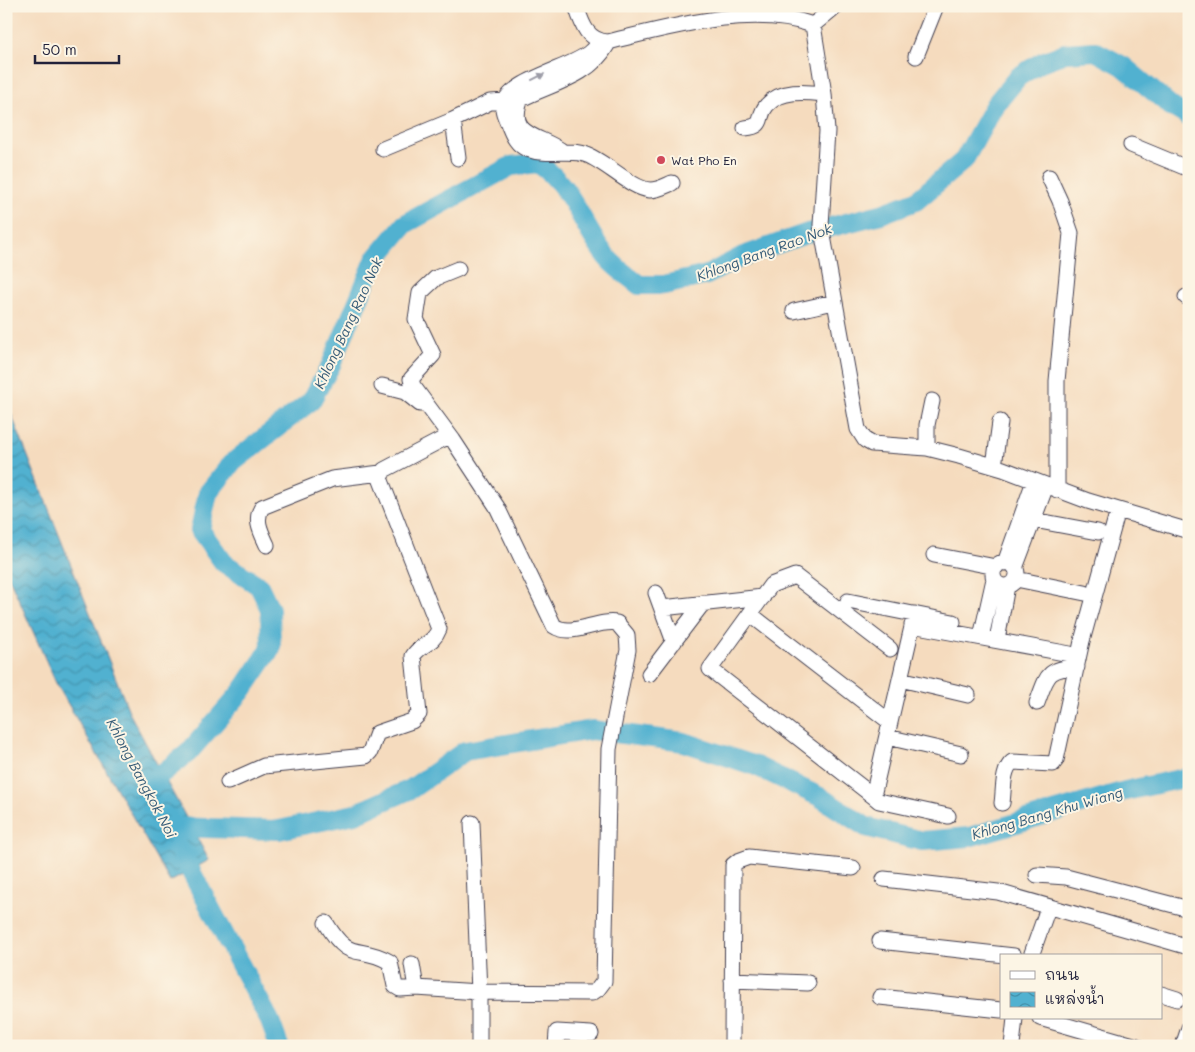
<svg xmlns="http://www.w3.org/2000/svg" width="1195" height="1052" font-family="Mali,'Playpen Sans Thai',sans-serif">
<defs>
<pattern id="water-waves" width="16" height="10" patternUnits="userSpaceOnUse" patternTransform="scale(1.25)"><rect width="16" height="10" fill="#51b1d0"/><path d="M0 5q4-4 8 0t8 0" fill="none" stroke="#4390aa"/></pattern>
</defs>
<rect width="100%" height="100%" fill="#fcf5e5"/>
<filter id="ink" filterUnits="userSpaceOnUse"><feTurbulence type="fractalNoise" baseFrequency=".02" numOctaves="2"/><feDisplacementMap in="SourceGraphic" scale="10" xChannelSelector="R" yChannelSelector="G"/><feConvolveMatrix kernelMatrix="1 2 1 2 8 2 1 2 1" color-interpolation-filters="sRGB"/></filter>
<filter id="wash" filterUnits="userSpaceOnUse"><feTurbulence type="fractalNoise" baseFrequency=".0096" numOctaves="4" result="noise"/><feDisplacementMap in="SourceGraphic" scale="20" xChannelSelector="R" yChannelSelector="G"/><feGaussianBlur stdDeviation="1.12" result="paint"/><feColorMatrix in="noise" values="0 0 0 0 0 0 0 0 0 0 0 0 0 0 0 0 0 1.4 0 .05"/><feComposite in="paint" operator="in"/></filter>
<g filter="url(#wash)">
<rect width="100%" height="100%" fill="#f5dbbe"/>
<path fill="url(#water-waves)" stroke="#3a6a86" d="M6,401L130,714L209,860L170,882L56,683L6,571Z"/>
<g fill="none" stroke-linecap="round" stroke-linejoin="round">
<path stroke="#51b1d0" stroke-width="20" d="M146,786L188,753L242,691L271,648L270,609L259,586L224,563L200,530L208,493L232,463L311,401L331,365L375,260L405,224L511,166L538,163C576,191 578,220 605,255C613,266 628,276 639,285H664L707,275L741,257L808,233L881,214L916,201L964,160L994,106L1018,77L1042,62L1065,53L1095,51L1123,66L1172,107L1189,117
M168,827L279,830L355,814L411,789L465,751L592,730L684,742L756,766L820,797L866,827L922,841L969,837L1125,791L1189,777
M178,847L270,1021L279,1046"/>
</g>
</g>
<g filter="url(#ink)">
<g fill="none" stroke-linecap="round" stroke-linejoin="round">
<defs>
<path id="minor" d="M576,6C582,24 587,41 608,42C670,27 752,3 813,25
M813,25L824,94L827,131L821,225L858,429L865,440L872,444L927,448L959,456L1003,469L1088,501L1189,531
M813,25L836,6
M598,42C596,45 594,49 591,51C575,68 505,80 503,108C503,114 507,120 509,126C513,136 517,145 527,149C548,157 572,148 587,155C606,162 632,189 650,190C658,190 665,186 672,183
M916,56L936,6
M745,128C767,126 756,117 767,105C781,89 806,92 824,94
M1131,145L1189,169
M383,149L453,120
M563,152C543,135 505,138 521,99C552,83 589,77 607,45
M458,158L453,120L490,102L506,101
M1049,177L1060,201L1071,233L1057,381V490
M1186,297H1189
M794,311L834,302
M382,386L405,392L420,404
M453,440L413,386L411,379L433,355L416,319L420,293L436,278L458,269
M927,448V425L932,401
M994,466L1000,422
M1023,518L1098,532
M267,545C261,532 254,520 262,507L332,479L381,473
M934,555L996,567
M993 574a12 12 0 1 1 24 0a12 12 0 1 1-24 0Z
M1005,563L1034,481
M1015,568L1046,486
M1016,579L1085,593
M656,593L674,642
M848,601L953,622
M662,608L763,597
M750,614L890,722
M912,625L1070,654
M981,637L994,579
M997,640L1007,586
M890,649L795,576L771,585L710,669L873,796L915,614
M649,674L703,603
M900,679L968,695
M1037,703C1047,677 1046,668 1077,667
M887,737L961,754
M228,782L264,766L366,756L370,752L377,733L412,721L419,714L413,656C420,644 433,645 439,629L380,478L384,470L441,440L447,438L453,440L497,507L554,626C572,638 597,619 617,623L627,635L628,650L609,749L604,981L598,989L592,993L479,992V1046
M873,796L879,801L948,816
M1002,803C1004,790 1002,771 1012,762L1053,764L1056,760L1082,641L1118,510
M1037,875L1066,877L1189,909
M884,879L998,892L1189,947
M326,923C351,965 357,943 390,962L395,986L400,989L416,988
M880,941L1014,956
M1031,956L1048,908
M412,964L416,988L479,992L472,823
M732,980L808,983
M1161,994L1177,999
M880,997L1001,1010
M1040,1018L1137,1046
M556,1046L557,1032L591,1034
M732,1046L733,865L738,861L749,857L853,868
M1012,1046L1015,1018
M1183,1046L1189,1028"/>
</defs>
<use href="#minor" stroke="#423e4f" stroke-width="17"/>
<use href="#minor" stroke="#fff" stroke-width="15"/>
</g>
<defs><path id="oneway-solid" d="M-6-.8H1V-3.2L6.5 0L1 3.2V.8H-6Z" transform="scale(1.25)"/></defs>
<use fill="#9c9ca7" href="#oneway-solid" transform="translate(538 77) rotate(-26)"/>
</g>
<circle fill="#d1495b" stroke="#fcf5e5" stroke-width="2" cx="661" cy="160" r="5"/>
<g text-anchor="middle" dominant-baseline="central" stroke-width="4" stroke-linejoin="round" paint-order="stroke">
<g font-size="12" fill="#22223b" stroke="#fcf5e5" text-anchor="start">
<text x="671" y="160">Wat Pho En</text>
</g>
<g font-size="14" font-style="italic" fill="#355b77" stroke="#fcf5e5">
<text transform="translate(764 252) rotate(-20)">Khlong Bang Rao Nok</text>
<text transform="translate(348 323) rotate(-65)">Khlong Bang Rao Nok</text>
<text transform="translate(142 778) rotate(62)">Khlong Bangkok Noi</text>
<text transform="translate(1047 813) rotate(-16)">Khlong Bang Khu Wiang</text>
</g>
</g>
<rect width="1195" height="1052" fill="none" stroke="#fcf5e5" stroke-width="25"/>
<rect x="1000" y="954" width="162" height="65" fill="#fcf5e5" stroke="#a5a1a1"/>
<rect x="1010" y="971" width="25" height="8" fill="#ffffff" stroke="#a5a1a1"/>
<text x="1045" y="980" font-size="15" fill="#22223b">ถนน</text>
<rect x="1010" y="992" width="25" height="15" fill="url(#water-waves)" stroke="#a5a1a1"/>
<text x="1045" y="1004" font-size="15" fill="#22223b">แหล่งน้ำ</text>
<path d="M35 55v8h84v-8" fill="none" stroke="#22223b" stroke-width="2.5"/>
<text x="42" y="55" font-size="15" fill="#22223b" stroke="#fcf5e5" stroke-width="4" paint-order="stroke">50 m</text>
</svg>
